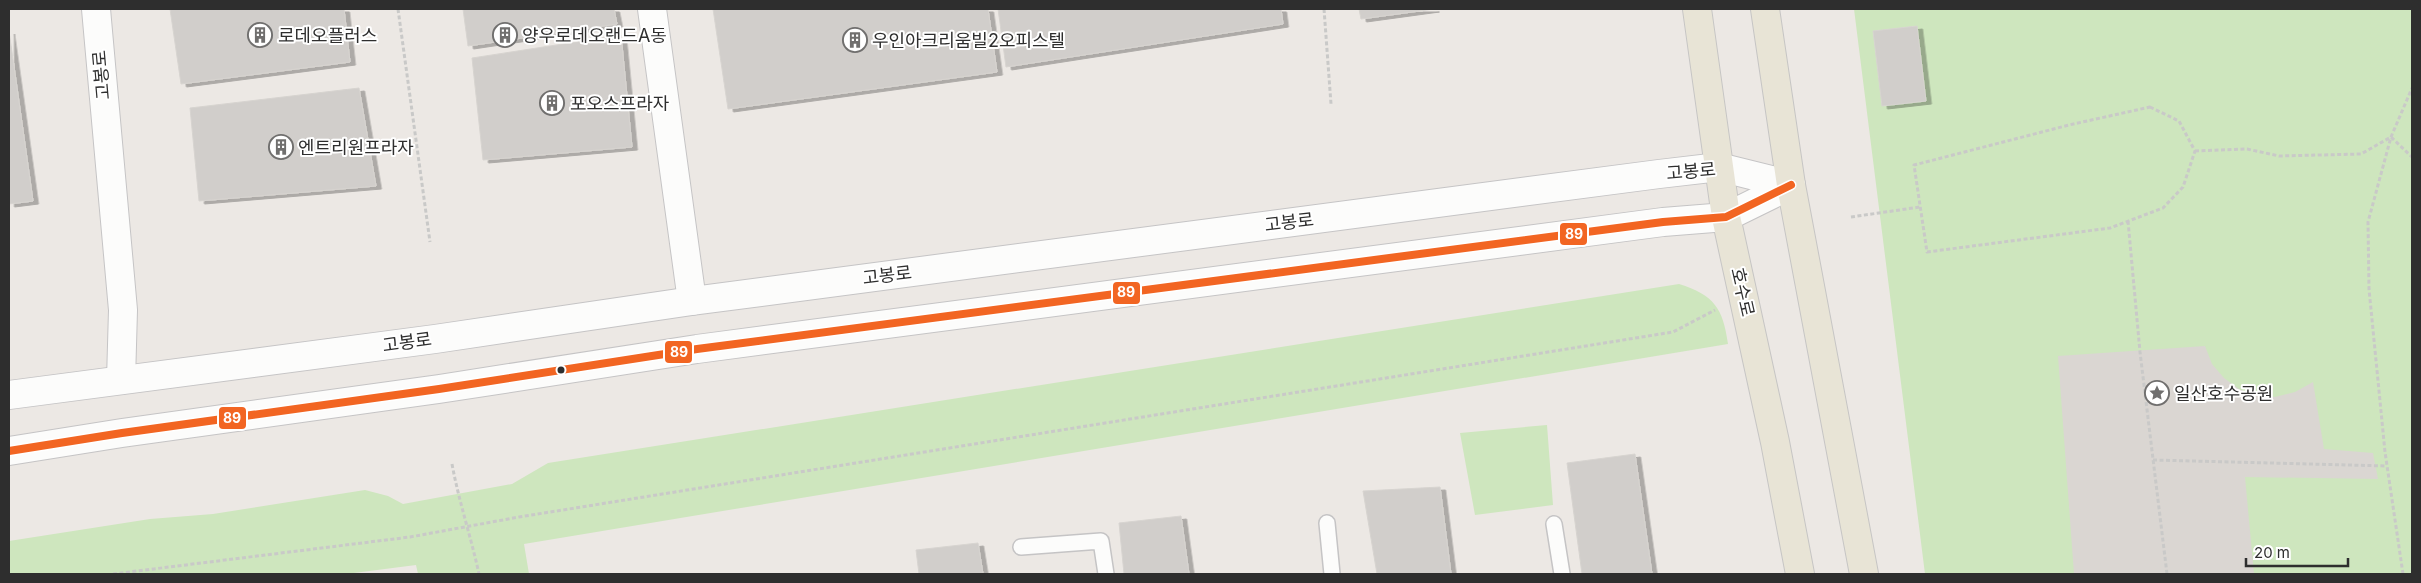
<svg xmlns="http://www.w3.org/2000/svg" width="2421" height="583" font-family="Inter,'Noto Sans KR',sans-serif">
<defs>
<filter id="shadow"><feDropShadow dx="5.5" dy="3" stdDeviation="0" flood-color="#0004"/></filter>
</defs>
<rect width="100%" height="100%" fill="#ece8e4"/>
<path fill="#cee6be" d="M1854,9H2412V574H1925Z
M1679,284C1714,295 1723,308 1728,344L524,544L529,574H418L416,565L346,574H9V541L150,519L213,514L365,490L388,496L403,504L512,484L548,463Z
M1547,425L1553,505L1475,515L1460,433Z"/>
<path fill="#dad6d2" d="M2205,346L2212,364L2224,378L2239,389L2257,396L2275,397L2295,392L2313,382L2324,449L2373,453L2378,479L2245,477L2254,574H2074L2058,356Z"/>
<path fill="#d1cecb" stroke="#d7d4d0" filter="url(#shadow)" d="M170,9H344L350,62L181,84Z
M463,9H614L617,24L468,46Z
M713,9H988L997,72L728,109Z
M998,9H1281L1283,24L1006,67Z
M1359,9H1434L1361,19Z
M1917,26L1926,101L1882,106L1873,31Z
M9,31L33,201L9,204Z
M621,35L632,147L483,160L472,58Z
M359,88L376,186L199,201L190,108Z
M1635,454L1652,574H1582L1567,463Z
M1440,487L1451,574H1377L1363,491Z
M1181,516L1189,574H1124L1119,523Z
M978,543L983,574H919L916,550Z"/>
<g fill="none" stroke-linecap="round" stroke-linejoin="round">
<defs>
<path id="service" d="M1327,523L1332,574
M1554,524L1562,574
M1021,547L1101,541L1106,574"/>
<path id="minor" d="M96,9L123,310L121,380
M652,9L692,301"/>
<path id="secondary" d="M9,395L435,339L692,301L1659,174L1719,167L1791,185
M9,451L122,433L439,389L697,349L1663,222L1726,217L1791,185"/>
<path id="primary" d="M1697,9L1726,217L1775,442L1800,574
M1765,9L1791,185L1864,574"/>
</defs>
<use href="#service" stroke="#c5c4c5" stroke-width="18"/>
<use href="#minor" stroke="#c5c4c5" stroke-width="30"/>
<use href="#secondary" stroke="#c5c4c5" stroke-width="30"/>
<use href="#primary" stroke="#c6c5c4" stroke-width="30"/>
<path stroke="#c9c9c8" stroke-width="3" stroke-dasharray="4 2.5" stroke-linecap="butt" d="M398,9L430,242
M1324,9L1331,104
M2150,107L2179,121L2195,151L2183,187L2163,208L2110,228L1927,252L1914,165L2069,125Z
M2195,151L2247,149L2279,156L2361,154L2391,137L2412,157
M1851,217L1920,207
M2128,221L2140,352L2167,574
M2153,460L2387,466
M452,464C459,502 471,537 479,574
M113,574L410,537L519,517L1673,332L1715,310
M2403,574L2385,452L2369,289L2368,222L2391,137L2412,88"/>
<use href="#service" stroke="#fcfcfb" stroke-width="15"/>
<use href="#minor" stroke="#fcfcfb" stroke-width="28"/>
<use href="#secondary" stroke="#fcfcfb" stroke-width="28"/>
<use href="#primary" stroke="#e8e4d6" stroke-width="28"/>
<defs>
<path id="bus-1" d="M9,451L122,433L439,389L697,349L1663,222L1726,217L1791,185"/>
</defs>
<use href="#bus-1" stroke="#fff" stroke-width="11"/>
<use href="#bus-1" stroke="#f26522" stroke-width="8"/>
</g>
<defs>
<symbol id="building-ring" viewBox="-11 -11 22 22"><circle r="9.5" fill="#fff" stroke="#706f6e" stroke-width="1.5"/><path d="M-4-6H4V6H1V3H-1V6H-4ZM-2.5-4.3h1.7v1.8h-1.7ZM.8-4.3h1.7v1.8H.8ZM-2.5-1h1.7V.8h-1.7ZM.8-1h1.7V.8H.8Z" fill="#706f6e"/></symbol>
<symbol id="sight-ring" viewBox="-11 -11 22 22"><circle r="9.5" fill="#fff" stroke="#706f6e" stroke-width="1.5"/><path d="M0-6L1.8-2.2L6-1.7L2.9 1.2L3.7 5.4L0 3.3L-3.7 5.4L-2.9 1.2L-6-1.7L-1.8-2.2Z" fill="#706f6e"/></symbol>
</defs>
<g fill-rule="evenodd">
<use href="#building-ring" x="246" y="21" width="28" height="28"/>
<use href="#building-ring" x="491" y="21" width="28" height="28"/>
<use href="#building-ring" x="841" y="26" width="28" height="28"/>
<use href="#building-ring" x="538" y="89" width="28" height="28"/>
<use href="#building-ring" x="267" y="133" width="28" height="28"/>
<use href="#sight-ring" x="2143" y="379" width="28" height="28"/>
</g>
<circle fill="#2e2e2e" stroke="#fff" stroke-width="2" cx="561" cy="370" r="4.5"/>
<g text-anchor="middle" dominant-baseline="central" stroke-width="4" stroke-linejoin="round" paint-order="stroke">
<g font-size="18" fill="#2e2e2e" stroke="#fff" text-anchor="start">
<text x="278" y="35">로데오플러스</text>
<text x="522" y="35">양우로데오랜드A동</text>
<text x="872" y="40">우인아크리움빌2오피스텔</text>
<text x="570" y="103">포오스프라자</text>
<text x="298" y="147">엔트리원프라자</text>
<text x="2174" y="393">일산호수공원</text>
</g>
<g font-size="18" fill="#2e2e2e" stroke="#fff">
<text transform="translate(101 75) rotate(-95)">고봉로</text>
<text transform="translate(1691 171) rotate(-5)">고봉로</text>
<text transform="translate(1289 222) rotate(-7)">고봉로</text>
<text transform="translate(887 275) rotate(-7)">고봉로</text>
<text transform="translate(1743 292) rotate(77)">호수로</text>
<text transform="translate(407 342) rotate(-8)">고봉로</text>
</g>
</g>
<g stroke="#fff" stroke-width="2">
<rect x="1559" y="222" width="29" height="24" rx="5" fill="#f26522"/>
<rect x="1112" y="281" width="29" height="24" rx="5" fill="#f26522"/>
<rect x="664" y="340" width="29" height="24" rx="5" fill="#f26522"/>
<rect x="218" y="406" width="29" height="24" rx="5" fill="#f26522"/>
</g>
<g font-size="14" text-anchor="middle" font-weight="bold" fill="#fff">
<text x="1574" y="239">89</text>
<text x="1126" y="297">89</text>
<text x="679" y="357">89</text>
<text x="232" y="423">89</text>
</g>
<rect width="2421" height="583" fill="none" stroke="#2e2e2e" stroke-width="20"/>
<path d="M2246 558v8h102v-8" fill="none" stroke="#2e2e2e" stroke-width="2.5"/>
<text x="2254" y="558" font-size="15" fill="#2e2e2e" stroke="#ffffff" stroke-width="4" paint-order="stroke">20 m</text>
</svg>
